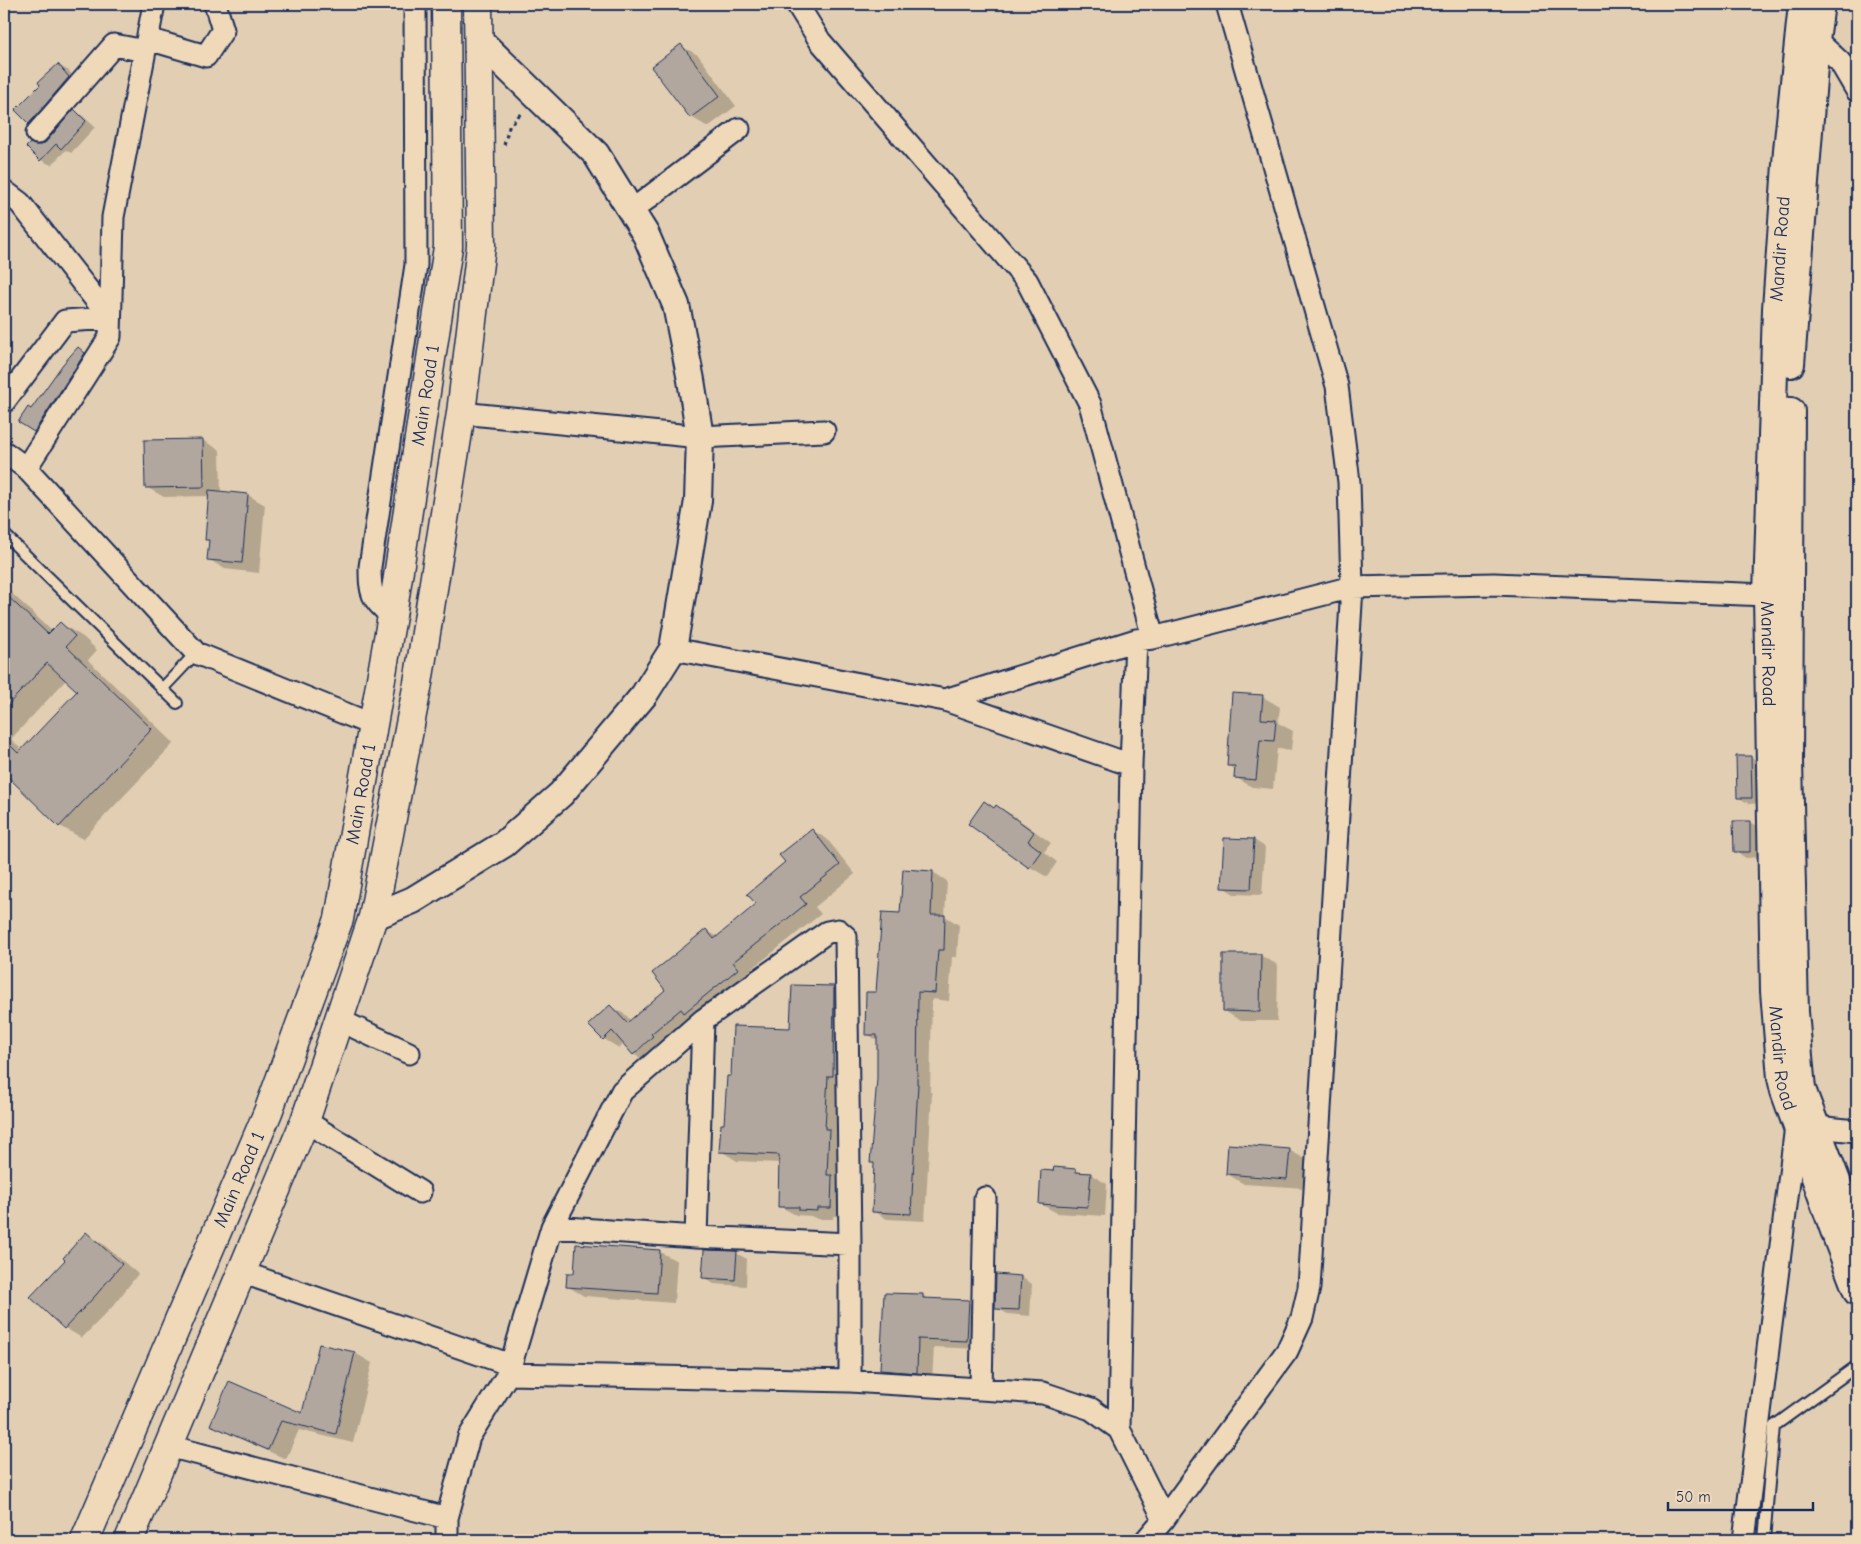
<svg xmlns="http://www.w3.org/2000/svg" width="1861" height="1544" font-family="'Comic Neue',sans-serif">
<rect width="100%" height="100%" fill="#e2cfb3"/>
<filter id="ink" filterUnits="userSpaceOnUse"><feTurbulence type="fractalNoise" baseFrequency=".02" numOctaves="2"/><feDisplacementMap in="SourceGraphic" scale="10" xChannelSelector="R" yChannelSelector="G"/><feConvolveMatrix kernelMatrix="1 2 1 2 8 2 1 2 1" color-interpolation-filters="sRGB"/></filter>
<g filter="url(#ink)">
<path fill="#0003" fill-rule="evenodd" d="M681,46L698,55L736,106L708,127L691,117Z
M58,65L69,71L79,84L40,129L29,123Z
M74,111L84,117L95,127L71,153L66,150L51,165L41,160L47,143Z
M78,349L91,358L41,435L20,422L31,410Z
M202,440L220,450L221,493L248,495L265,505L259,573L225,569L208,559L210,542L206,539L210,496L164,497L146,487Z
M4,586L52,631L60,623L83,637L97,650L88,660L174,743L83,839L60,826L4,772ZM66,680L78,691L22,750L11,739Z
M1263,697L1280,707L1278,723L1293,731L1291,750L1277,749L1273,789L1252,787L1235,777L1236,770L1228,765Z
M1751,757L1762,764L1763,803L1749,804L1738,797Z
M997,806L1014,816L1051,843L1044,852L1057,862L1047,877L1030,867L995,809Z
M1749,822L1761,828V857L1746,858L1735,851Z
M812,830L827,839L855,874L815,907L821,914L748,972L753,979L649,1063L633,1054L624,1043L619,1048L604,1039L610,1006L626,1015L631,1021L667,990L706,930L718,937L758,905L786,862Z
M1254,840L1265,847L1262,895L1234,894L1223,887Z
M904,871L933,872L947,881L945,916L959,925L957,957H952L949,1001L932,999L930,1092L932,1093L925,1221L887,1219L873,1211L875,1164L872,1162L878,1079V1041L867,1034L877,993L901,915Z
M1260,955L1278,965L1277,1021H1241L1224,1011Z
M834,988L850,997L847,1217L833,1216V1219H817L811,1216L796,1215L779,1206L780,1163L737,1161L721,1151L732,1078L792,1030Z
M1289,1150L1307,1160L1304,1188L1244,1184L1227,1174Z
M1075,1170L1082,1173L1090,1174L1107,1184L1105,1216L1057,1213L1040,1204L1055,1172Z
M86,1234L103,1244L138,1274L114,1305L82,1338L65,1328L67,1260Z
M660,1252L677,1261L674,1303L584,1296L567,1286L576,1274Z
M736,1253L747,1259L746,1286L714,1284L703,1277Z
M997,1275L1021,1277L1032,1284L1030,1316L1008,1314L996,1308Z
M922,1295L930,1300L968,1302L984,1311L982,1349L934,1347L932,1381L897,1379L881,1370Z
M320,1345L355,1353L372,1363L353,1443L299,1430L286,1459L229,1434L212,1424L303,1415Z"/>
<path fill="#b1a79e" stroke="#1b2f5e" d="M681,44L720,96L690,118L651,67Z
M58,64L69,77L29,124L15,110L40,85L38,82Z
M74,109L86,121L61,149L56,144L40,161L26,147L30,143L35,145H41L46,142Z
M78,347L85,353L34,432L18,422L28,407L31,409L63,364Z
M203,439L204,487L145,488L144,440Z
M209,490L248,494L242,563L207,560L209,540H205Z
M4,593L48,634L60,622L75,636L66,646L152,729L59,827L4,773V739L18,753L77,691L47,663L4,709Z
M1232,693L1263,695L1261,719L1276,720L1274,741L1260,740L1256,780L1234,778L1235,766H1227Z
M1736,756H1751L1752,798H1737Z
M984,801L994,808L996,805L1034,832L1028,841L1041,851L1029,868L968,824Z
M1733,821H1750V852H1734Z
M812,829L840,865L800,897L806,904L733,962L738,969L684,1013L681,1009L651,1034L653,1036L633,1055L612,1031L603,1040L588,1025L610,1005L627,1023L665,990L652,973L706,929L714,939L756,904L747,894L785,862L779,855Z
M1224,838L1254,839L1251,889L1221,888Z
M903,869L933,871L931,915H945L944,950H938L935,993L918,992L917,1084H918L911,1214L872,1212L874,1163H870L877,1079V1035H865L866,992H876L882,912L900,913Z
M1223,954H1261L1260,1012L1223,1011Z
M792,985L834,986L833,1076H828L825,1129H829L827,1175H832L831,1208H817V1211L799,1210V1207H778L779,1155L719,1152L721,1124H724L727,1076H731L733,1026L790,1028Z
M1228,1144L1290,1149L1287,1179L1226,1174Z
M1054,1167L1076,1169V1172L1091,1173L1088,1207L1039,1204L1041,1170L1053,1171Z
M86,1232L122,1264L96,1295L64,1329L30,1297L65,1260L63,1258Z
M576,1244L660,1250L657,1293L566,1287L567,1273H574Z
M704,1250L737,1251L735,1280L702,1278Z
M996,1274L1021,1276L1019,1310L995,1309Z
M884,1293L923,1294V1298L969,1300L967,1341L918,1339L917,1373L880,1370Z
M319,1344L355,1352L336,1434L281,1421L268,1450L210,1425L229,1381L302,1413Z"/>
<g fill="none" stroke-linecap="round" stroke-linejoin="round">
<defs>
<path id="service" d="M4,534L177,703
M162,689L196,653
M1764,1540L1774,1426L1857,1366"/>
<path id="minor" d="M797,4L820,41L1027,281L1090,404L1153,638
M148,39L206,56L223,30L215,4
M1816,40L1840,62L1857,91
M37,133L114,45L145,51
M4,191L20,203L110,318L65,321L4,402
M631,211L739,129
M461,413L700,437L824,431
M4,452L26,468L196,653L373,725
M26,468L110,337L113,217L154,4
M392,616C371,599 370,593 370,567L416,265L415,4
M673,649L945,700L1131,765
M945,700L1136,640L1153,638L1352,587L1494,584L1767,595
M339,1020L409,1053
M305,1121L420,1192
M1816,1127L1857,1131
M552,1227L696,1237L850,1244
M696,1237L703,1020
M241,1272L511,1365
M508,1374L850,1381L1043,1393L1091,1409L1119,1429L1164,1519
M981,1389L985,1198
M1119,1429L1131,765L1136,640
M168,1446L447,1518
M447,1540V1518L469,1437L508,1374L552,1227L622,1091L703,1020L827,932L838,930L846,937L850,1244V1381
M1146,1540L1164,1519L1287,1351L1302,1318L1309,1288L1352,587L1349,482L1337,386L1227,4
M1744,1540L1796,1126"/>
<g id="tertiary">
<path id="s1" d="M1802,4L1787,150L1776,309L1767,595L1774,991L1781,1078L1784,1091L1837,1239L1857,1292"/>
<path d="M1791,364L1816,40L1821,4"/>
<path d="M1791,411L1789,761L1795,1012L1802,1089L1857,1234"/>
<path d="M373,917L413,900L504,844L561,794L644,695L673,649L698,501L700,437L691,380L676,305L646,235L596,154L478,39"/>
</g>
<g id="primary">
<path id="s2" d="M85,1540L268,1112L339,919L392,616L448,247L446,4"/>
<path d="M129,1540L305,1121L373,917L418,683L461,413L481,246L478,4"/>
</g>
</defs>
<use href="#service" stroke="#1b2f5e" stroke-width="14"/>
<use href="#minor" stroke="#1b2f5e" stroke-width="25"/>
<use href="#tertiary" stroke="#1b2f5e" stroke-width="30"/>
<use href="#primary" stroke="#1b2f5e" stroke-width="31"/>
<path stroke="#1b2f5e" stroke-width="3" stroke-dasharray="4 4" stroke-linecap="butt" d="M504,145L509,127L522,112
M1857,910L1854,937L1857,938"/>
<use href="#service" stroke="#efd9b8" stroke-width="10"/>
<use href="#minor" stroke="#efd9b8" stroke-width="21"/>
<use href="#tertiary" stroke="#efd9b8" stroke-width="26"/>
<use href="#primary" stroke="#efd9b8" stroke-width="28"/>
</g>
</g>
<g text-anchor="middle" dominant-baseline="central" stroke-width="5" stroke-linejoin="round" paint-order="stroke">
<g font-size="19" fill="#1b2f5e" stroke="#efd9b8">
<text transform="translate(1780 249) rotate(-86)">Mandir Road</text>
<text stroke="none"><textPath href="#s2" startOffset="1202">Main Road 1</textPath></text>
<text stroke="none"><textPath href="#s1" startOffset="651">Mandir Road</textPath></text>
<text stroke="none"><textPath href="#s2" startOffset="798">Main Road 1</textPath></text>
<text stroke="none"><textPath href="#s1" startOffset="1056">Mandir Road</textPath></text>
<text stroke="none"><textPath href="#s2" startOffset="392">Main Road 1</textPath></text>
</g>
</g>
<rect width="1861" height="1544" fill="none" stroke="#efd9b8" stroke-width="20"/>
<rect x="10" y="10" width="1841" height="1524" fill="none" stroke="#1b2f5e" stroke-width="2" filter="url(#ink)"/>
<path d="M1668 1502v8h145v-8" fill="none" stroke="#1b2f5e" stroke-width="2.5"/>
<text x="1676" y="1502" font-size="15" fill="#1b2f5e" stroke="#efd9b8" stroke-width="4" paint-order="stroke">50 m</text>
</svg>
